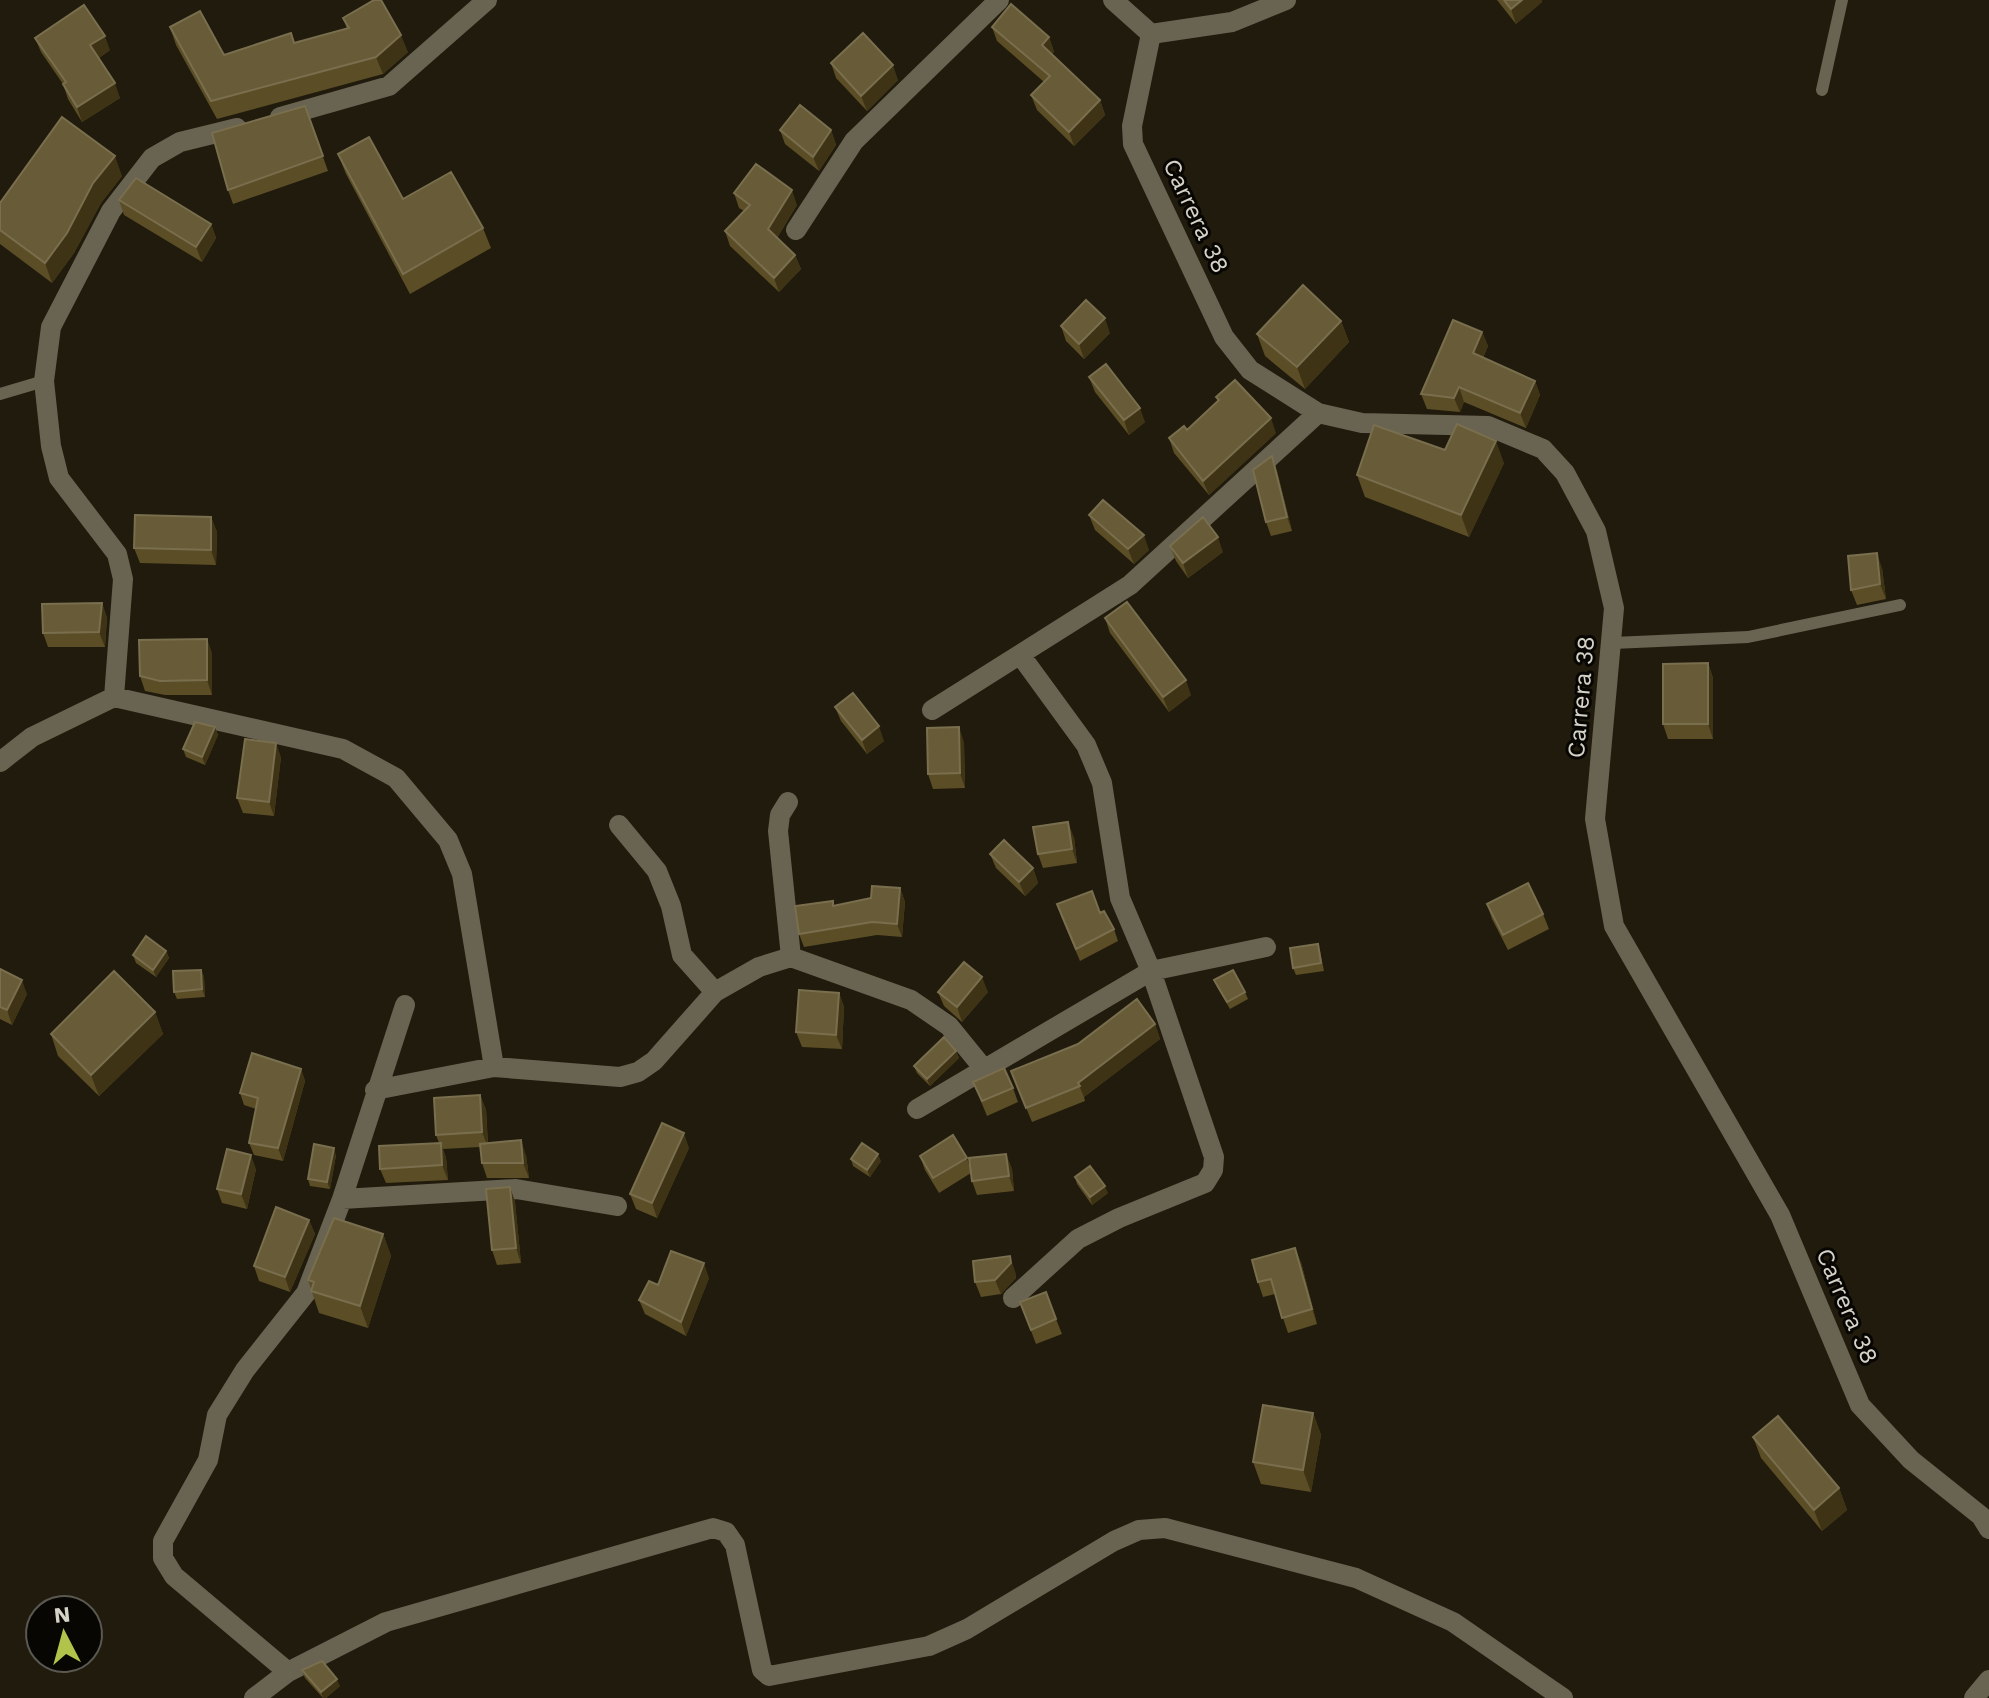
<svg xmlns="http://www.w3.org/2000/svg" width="1989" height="1698" font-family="'Work Sans',sans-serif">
<rect width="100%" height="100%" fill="#201b0c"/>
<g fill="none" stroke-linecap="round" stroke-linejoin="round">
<path stroke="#696352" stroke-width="12" d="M1822,90L1842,0
M0,394L44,381
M1613,643L1748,637L1900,605"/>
<path stroke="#696352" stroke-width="20" d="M1151,34L1132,126L1133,144L1224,337L1250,370L1318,413L1362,423L1488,426L1543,449L1565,473L1596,531L1614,608L1595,819L1614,926L1780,1215L1860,1405L1911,1460L1981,1516L1989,1529
M280,117L389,86L487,0
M796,230L854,141L999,0
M114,697L343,749L396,778L448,840L462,874L494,1067
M932,710L1130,585L1318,413
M0,762L32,737L114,697L123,579L117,554L59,478L51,446L44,381L51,327L111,211L152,158L180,142L237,128
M788,802L780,815L778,831L791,957
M619,825L657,871L671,906L682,955L715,992
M375,1090L494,1067L620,1077L638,1072L654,1061L715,992L759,967L791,957L911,1000L949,1026L984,1069
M917,1109L1151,971L1266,947
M342,1199L516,1189L617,1206
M1013,1298L1078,1239L1119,1218L1205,1183L1213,1170L1214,1157L1151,971L1120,898L1102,783L1086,745L1021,656
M288,1672L174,1576L163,1558V1541L208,1460L217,1415L245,1370L306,1293L342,1199L405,1005
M254,1698L288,1672L386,1622L713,1528L726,1532L735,1545L762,1670L769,1676L929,1646L967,1629L1114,1541L1139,1530L1165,1528L1356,1578L1453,1622L1563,1698
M1974,1698L1989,1680"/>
<path stroke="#696352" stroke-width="20" d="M1113,0L1151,34L1232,22L1286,0"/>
</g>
<path fill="#5b4d25" d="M1497,0H1542V2L1516,24Z
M343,18L408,52L383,74L217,119L176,45L170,27L224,55L294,43L347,29Z
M992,27L1049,37L1054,52L1052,54L1100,100L1105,115L1074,146L1037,110L1031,95L1044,82L997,41Z
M35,38L110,50L99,58L120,98L82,122L68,99L63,84L41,52Z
M831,63L898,80L867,111L836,78Z
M305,106L328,171L233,204L228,190Z
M780,130H831L836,145L819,171L785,144Z
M338,154L403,199L483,228L491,248L410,294L346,174Z
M122,176L101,203L74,253L52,283L0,244V203Z
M734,193L797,205L777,238L795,255L801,269L779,292L730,246L725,231L744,211L739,208Z
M119,200L211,224L216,238L202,262L124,215Z
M1341,321L1349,342L1305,389L1265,356L1257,334Z
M1061,326L1110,333L1084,359L1066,341Z
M1482,332L1488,346L1483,358L1535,381L1540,395L1526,428L1464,402L1460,412L1427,409L1421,394Z
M1089,377L1145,422L1129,435L1095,392Z
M1216,397L1276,433L1209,495L1174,453L1169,438L1187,430L1218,402Z
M1504,463L1469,537L1365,497L1357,475Z
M1277,471L1292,531L1271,536L1266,522Z
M1089,515L1149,550L1134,564L1095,530Z
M211,517L217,532L216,565L140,563L134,548Z
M1170,546L1223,552L1188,578L1176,561Z
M1882,568L1886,599L1857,605L1851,590Z
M102,603L107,618L105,647H48L43,633Z
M1105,618L1191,695L1169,712L1110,633Z
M207,639L212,654V695H165L145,691L140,676Z
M1708,663L1713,678V739H1668L1663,724Z
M835,707L884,741L867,754L841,721Z
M215,727L218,735L205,765L186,757L183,749Z
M964,742L965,788L933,789L928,774Z
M281,757L274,816L243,813L237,798Z
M1074,837L1077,863L1043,868L1038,854Z
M990,854L1033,868L1038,883L1025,896L996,868Z
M900,888L905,902L902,937L877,935L804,947L799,934L834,906L871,898Z
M1487,904L1543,914L1549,929L1508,950L1492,919Z
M1100,913L1114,929L1118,941L1080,961L1061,916Z
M166,951L169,958L156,977L136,963L133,955Z
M1320,951L1324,971L1296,975L1293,968Z
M0,969L27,994L12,1025L0,1019Z
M201,970L204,977L205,997L177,999L174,992Z
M1214,980L1245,992L1248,999L1230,1009L1217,987Z
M938,992H988L962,1022L944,1006Z
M839,993L844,1007L842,1049L802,1047L796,1032Z
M155,1012L163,1034L99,1096L58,1056L51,1034Z
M1155,1024L1160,1039L1084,1097L1085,1101L1032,1122L1011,1071Z
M956,1051L959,1058L930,1086L917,1073L914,1066Z
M301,1069L305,1081L283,1161L254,1155L249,1143L256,1109L244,1105L240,1093Z
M973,1082L1013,1088L1018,1102L987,1116Z
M480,1095L486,1110L488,1143L526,1155L529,1178H487L482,1163L480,1147L443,1149L446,1158L448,1180L386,1183L380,1169L439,1143L436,1135Z
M689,1148L657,1218L636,1209L630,1194Z
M1006,1154L1012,1169L1014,1191L977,1195L972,1181L971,1173L939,1193L925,1170L920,1156L967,1158L970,1168Z
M336,1155L330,1189L310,1186L308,1179Z
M851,1159L881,1161L870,1177L853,1166Z
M256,1169L247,1209L222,1203L217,1189Z
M1075,1177L1108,1193L1092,1205L1077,1184Z
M510,1187L515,1202L521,1263L497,1265L492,1250Z
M309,1220L315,1234L290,1292L259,1281L254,1266Z
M383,1234L391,1256L368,1328L319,1313L308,1280Z
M1301,1262L1317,1324L1288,1333L1275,1294L1263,1297L1258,1282Z
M1015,1271L1016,1278L1001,1294L981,1297L975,1282Z
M709,1278L686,1336L645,1314L639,1300L658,1285Z
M1020,1302L1056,1319L1062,1334L1036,1344Z
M1313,1413L1321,1435L1311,1492L1261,1484L1253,1462Z
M1753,1437L1839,1488L1847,1510L1822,1531L1761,1458Z
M302,1671L340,1686L326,1698H323L305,1678Z"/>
<path fill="#3e3314" d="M1522,0H1542V2L1516,24L1511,9Z
M401,35L408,52L383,74L376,57Z
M105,36L110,50L96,60L90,45Z
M1049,37L1054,52L1048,60L1042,45Z
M893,65L898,80L867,111L861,96Z
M115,83L120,98L82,122L77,107Z
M1100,100L1105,115L1074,146L1069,132Z
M831,130L836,145L819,171L813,157Z
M115,156L122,176L101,203L74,253L52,283L45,263L93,183Z
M792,190L797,205L773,244L768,229Z
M211,224L216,238L202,262L196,247Z
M795,255L801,269L779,292L774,278Z
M1105,318L1110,333L1084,359L1079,344Z
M1341,321L1349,342L1305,389L1297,367Z
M1482,332L1488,346L1478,368L1473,353Z
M1535,381L1540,395L1526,428L1520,413Z
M1459,387L1464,402L1460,412L1454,398Z
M1140,408L1145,422L1129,435L1124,420Z
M1271,418L1276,433L1209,495L1203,481Z
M1496,441L1504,463L1469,537L1461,515Z
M1272,456L1277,471L1292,531L1287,517Z
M211,517L217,532L216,565L211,550Z
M1144,535L1149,550L1134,564L1128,549Z
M1218,537L1223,552L1188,578L1183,563Z
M1877,553L1882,568L1886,599L1880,584Z
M102,603L107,618L105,647L99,632Z
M207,639L212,654V695L207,680Z
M1708,663L1713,678V739L1708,724Z
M1186,680L1191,695L1169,712L1163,697Z
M879,726L884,741L867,754L862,740Z
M215,727L218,735L205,765L202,757Z
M959,727L964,742L965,788L960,773Z
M276,743L281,757L274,816L269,802Z
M1068,822L1074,837L1077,863L1072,849Z
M1033,868L1038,883L1025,896L1019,882Z
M900,888L905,902L902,937L897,924Z
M166,951L169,958L156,977L153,970Z
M201,970L204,977L205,997L202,989Z
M982,977L988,992L962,1022L957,1007Z
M22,980L27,994L12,1025L7,1010Z
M839,993L844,1007L842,1049L836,1035Z
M155,1012L163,1034L99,1096L91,1075Z
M1155,1024L1160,1039L1084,1097L1078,1083Z
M956,1051L959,1058L930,1086L927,1079Z
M301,1069L305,1081L283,1161L278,1148Z
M480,1095L486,1110L488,1147L482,1132Z
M684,1133L689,1148L657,1218L652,1203Z
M521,1140L526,1155L529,1178L523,1163Z
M441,1143L446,1158L448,1180L442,1165Z
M334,1148L336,1155L330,1189L327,1182Z
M878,1154L881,1161L870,1177L867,1170Z
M1006,1154L1012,1169L1014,1191L1009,1176Z
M251,1155L256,1169L247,1209L241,1194Z
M1105,1186L1108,1193L1092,1205L1090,1197Z
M510,1187L515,1202L521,1263L516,1248Z
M309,1220L315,1234L290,1292L285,1277Z
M383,1234L391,1256L368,1328L360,1306Z
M1295,1248L1301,1262L1317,1324L1312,1309Z
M1010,1256L1015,1271L1016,1278L1001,1294L995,1280Z
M704,1263L709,1278L686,1336L681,1322Z
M1313,1413L1321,1435L1311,1492L1303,1470Z
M1839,1488L1847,1510L1822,1531L1814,1510Z
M337,1679L340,1686L326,1698H323L321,1692Z"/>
<path fill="#685b37" stroke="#796e4e" stroke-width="2" d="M374,0H381L401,35L376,57L211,101L170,27L200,11L224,55L291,33L294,43L349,28L343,18Z
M1504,0H1522L1511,9Z
M1011,4L1049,37L1042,45L1100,100L1069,132L1031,95L1050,76L992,27Z
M84,5L105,36L90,45L115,83L77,107L63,84L66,82L35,38Z
M863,33L893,65L861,96L831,63Z
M800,105L831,130L813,157L780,130Z
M305,106L323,156L228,190L212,133Z
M62,117L115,156L93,183L67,233L45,263L0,230V203Z
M369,137L403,199L451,172L483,228L403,274L338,154Z
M756,164L792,190L768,229L795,255L774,278L725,231L750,205L734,193Z
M136,178L211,224L196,247L119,200Z
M1303,285L1341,321L1297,367L1257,334Z
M1086,300L1105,318L1079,344L1061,326Z
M1453,320L1482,332L1473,353L1535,381L1520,413L1459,387L1454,398L1421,394Z
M1106,364L1140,408L1124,420L1089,377Z
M1235,380L1271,418L1203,481L1169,438L1184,426L1187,430L1219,400L1216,397Z
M1457,424L1496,441L1461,515L1357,475L1374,425L1445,450Z
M1272,456L1287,517L1266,522L1253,470Z
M1103,500L1144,535L1128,549L1089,515Z
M135,515L211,517V550L134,548Z
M1203,517L1218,537L1183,563L1170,546Z
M1877,553L1880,584L1851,590L1848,556Z
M1127,602L1186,680L1163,697L1105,618Z
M102,603L99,632L43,633L42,604Z
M207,639V680L160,681L140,676L139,640Z
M1708,663V724H1663V664Z
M853,693L879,726L862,740L835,707Z
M195,722L215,727L202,757L183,749Z
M959,727L960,773L928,774L927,728Z
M245,739L276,743L269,802L237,798Z
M1068,822L1072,849L1038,854L1033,827Z
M1004,840L1033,868L1019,882L990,854Z
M1528,883L1543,914L1503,935L1487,904Z
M872,886L900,888L897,924L872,922L799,934L795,906L833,901V906L871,898Z
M1092,891L1100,913L1104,911L1114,929L1076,949L1057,904Z
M146,936L166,951L153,970L133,955Z
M1318,944L1321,963L1293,968L1290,948Z
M964,962L982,977L957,1007L938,992Z
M0,969L22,980L7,1010L0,1007Z
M201,970L202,989L174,992L173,971Z
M1233,970L1245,992L1227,1002L1214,980Z
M114,971L155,1012L91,1075L51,1034Z
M799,990L839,993L836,1035L796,1032Z
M1137,999L1155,1024L1078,1083L1080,1086L1026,1108L1011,1071L1078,1044Z
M944,1037L956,1051L927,1079L914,1066Z
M252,1053L301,1069L278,1148L249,1143L258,1098L240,1093Z
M1004,1068L1013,1088L982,1101L973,1082Z
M480,1095L482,1132L436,1135L434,1098Z
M662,1123L684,1133L652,1203L630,1194Z
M953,1135L967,1158L933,1178L920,1156Z
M521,1140L523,1163H482L480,1144Z
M441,1143L442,1165L380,1169L379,1146Z
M862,1143L878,1154L867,1170L851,1159Z
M314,1144L334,1148L327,1182L308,1179Z
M227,1149L251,1155L241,1194L217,1189Z
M1006,1154L1009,1176L972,1181L969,1158Z
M1090,1166L1105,1186L1090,1197L1075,1177Z
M510,1187L516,1248L492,1250L486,1189Z
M276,1207L309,1220L285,1277L254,1266Z
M334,1218L383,1234L360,1306L311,1291L314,1282L308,1280Z
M1295,1248L1312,1309L1282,1318L1271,1279L1258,1282L1252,1260Z
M671,1251L704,1263L681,1322L639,1300L649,1281L658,1285Z
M1010,1256L1011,1263L995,1280L975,1282L973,1261Z
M1046,1292L1056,1319L1031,1330L1020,1302Z
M1263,1405L1313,1413L1303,1470L1253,1462Z
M1778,1416L1839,1488L1814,1510L1753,1437Z
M322,1661L337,1679L321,1692L302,1670Z"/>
<g text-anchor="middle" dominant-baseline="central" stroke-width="6" stroke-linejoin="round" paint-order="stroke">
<g font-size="24" fill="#d5d2c8" stroke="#080602">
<text transform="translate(1196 216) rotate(65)">Carrera 38</text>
<text transform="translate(1581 697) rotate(-85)">Carrera 38</text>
<text transform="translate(1847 1306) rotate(67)">Carrera 38</text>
</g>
</g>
<g transform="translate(64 1634) rotate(354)"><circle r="38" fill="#080602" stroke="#5a5851" stroke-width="2"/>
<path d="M0-6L14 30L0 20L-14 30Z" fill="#b2c34b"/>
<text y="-12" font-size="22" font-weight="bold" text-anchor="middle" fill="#d5d2c8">N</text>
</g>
</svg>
